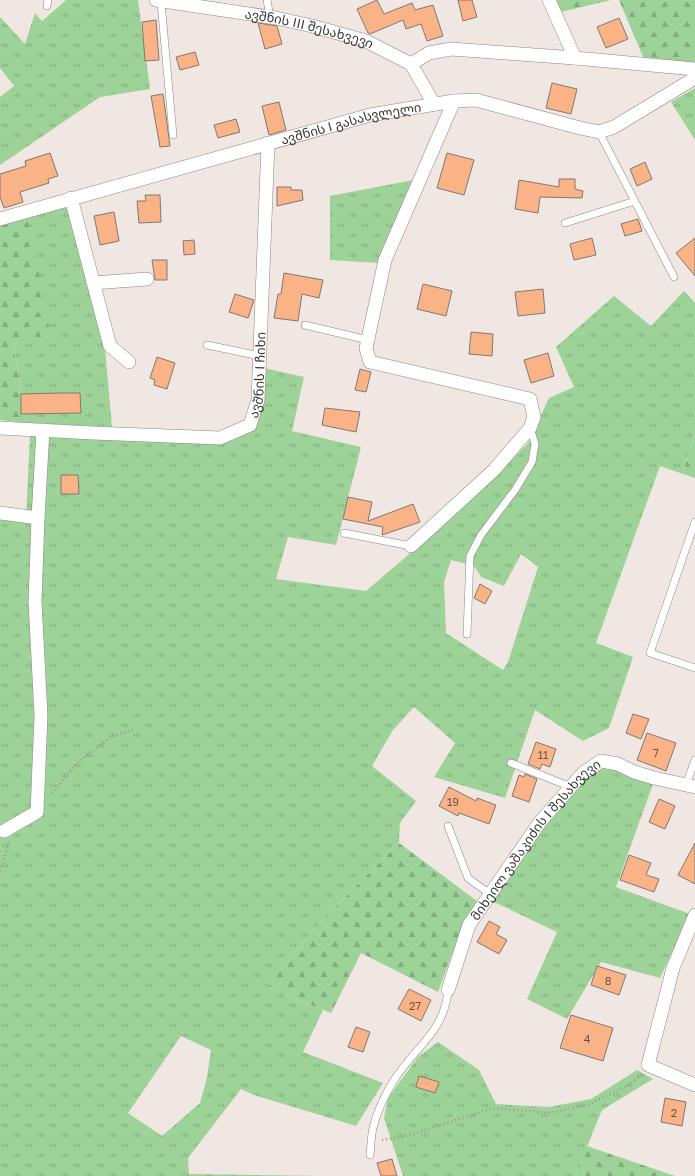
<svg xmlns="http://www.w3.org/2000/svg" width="695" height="1176" font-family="'Golos Text','Noto Sans Georgian',sans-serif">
<defs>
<pattern id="grass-tufts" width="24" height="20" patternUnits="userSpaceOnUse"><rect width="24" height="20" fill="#9dd399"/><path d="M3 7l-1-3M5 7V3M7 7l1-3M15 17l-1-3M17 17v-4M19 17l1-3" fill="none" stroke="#81ac7e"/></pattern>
<pattern id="forest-firs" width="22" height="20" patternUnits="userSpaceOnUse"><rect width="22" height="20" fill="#9dd399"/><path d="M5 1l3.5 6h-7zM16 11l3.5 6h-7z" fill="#81ac7e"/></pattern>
</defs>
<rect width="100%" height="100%" fill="#f0e7e2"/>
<path fill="url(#grass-tufts)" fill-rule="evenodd" d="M66,0H138L150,89L100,97L0,165V97L14,86L0,68V17L25,44L35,13L42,21Z
M695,88V140L671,102Z
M413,180L378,263L330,260V196Z
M68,205L105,348L112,427L27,423L13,342L50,337L28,214Z
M684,291L695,303V431L683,474L660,466L596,643L633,657L609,728L583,741L535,710L505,798L434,777L455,743L414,707L393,730L372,766L416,801L400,823L399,843C355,888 303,934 269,988L323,1010L303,1052L383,1083L356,1126L254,1095L241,1089L188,1158L189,1174L319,1176H0V516L26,519L30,435L116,440L255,429L264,368L304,377L292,431L361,447L336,545L288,537L276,579L366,591L443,525L494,478L528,443L549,398L574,387L556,347L614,296L651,326ZM521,554L538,567L508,662L503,670L446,633L444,582L451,560L474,566L481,577L504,586ZM181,1036L211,1050L207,1077L200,1103L162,1136L128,1113Z
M606,767L653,784L616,887L690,914L660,978L601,962L567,1019L527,999L557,932L492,901L559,805L588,776Z
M438,1042L479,1070L496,1104L549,1107L591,1099L637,1070L653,1079L602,1110L575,1176H403L384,1118L388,1098L418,1057Z"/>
<path fill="url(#forest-firs)" d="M555,0H611L561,12Z
M619,0H695V63L644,59Z
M28,214L51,337L13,343L27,423L0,420V222Z
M695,431V478L683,474Z
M399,843L477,901L463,924L438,992L361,953L331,1013L269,988C303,934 355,888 399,843Z
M587,1146L675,1176H575Z"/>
<path fill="#fab387" stroke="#807874" d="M377,0L384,14L412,3L415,10L433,5L443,36L427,41L421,24L406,29L403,20L370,34L368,33L357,9Z
M458,0H472L477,17L463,21Z
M619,18L628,39L606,48L597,27Z
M156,20L159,60L145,61L142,22Z
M258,23L277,26L282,44L265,49Z
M195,52L199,65L180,70L176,57Z
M552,83L577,89L571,114L546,108Z
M163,94L170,146L160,147L151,96Z
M279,102L286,130L269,135L262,106Z
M236,119L240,132L218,138L214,125Z
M50,153L58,176L48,179L49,183L20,192L23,202L4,208L0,197V174L26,166L25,161Z
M447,153L474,160L464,195L437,188Z
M645,162L652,179L637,186L630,169Z
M559,179H575V189L583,191L582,198L540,197L538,213L515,209L519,180L559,187Z
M277,187H291V190H302L303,200L277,206Z
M145,195H160L161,222L139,223L137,201H146Z
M114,212L119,241L100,245L94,216Z
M638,219L642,231L625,236L621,224Z
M592,238L596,255L574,260L570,244Z
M695,238V276L676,253Z
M194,240L195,254L184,255L183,241Z
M152,260H167V280H155Z
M284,273L323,280L319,298L302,294L298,321L274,318L278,294H281Z
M423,284L452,291L446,316L417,309Z
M543,289L545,313L518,316L515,292Z
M235,294L254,300L248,318L229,312Z
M471,332L493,334L492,356L469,354Z
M548,353L554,376L531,383L524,360Z
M157,357L175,363L167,389L154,385L155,380L150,378Z
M360,369L371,372L366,392L355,390Z
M61,393H80L81,413L21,414V394Z
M325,408L360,412L356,432L322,425Z
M61,475H78L79,494H61Z
M348,497L372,502L368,521L413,504L420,522L382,535L383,527L343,519Z
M480,584L492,591L485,604L474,598Z
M633,714L649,719L641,739L626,733Z
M647,733L676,743L666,771L637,760Z
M536,742L556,749L550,767L542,764L540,769L528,764Z
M525,774L537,779L529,802L512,796L519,775L524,777Z
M449,787L476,801L477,798L496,805L489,824L459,813L458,816L439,806Z
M659,799L675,806L665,829L649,822Z
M695,843V884L678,875Z
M629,855L651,863L646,875L659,879L654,892L620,880Z
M489,921L500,927L496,934L507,940L499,954L477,942Z
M597,966L626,975L619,995L591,985Z
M409,989L431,1000L421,1021L398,1009Z
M571,1015L613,1028L603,1061L560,1048Z
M356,1027L370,1032L363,1052L348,1047Z
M419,1076L439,1082L435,1093L416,1087Z
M665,1098L686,1102L682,1126L661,1122Z
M392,1159L397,1176H381L377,1163Z"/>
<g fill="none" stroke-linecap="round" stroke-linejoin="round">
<defs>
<path id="lane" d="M267,0L270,17
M161,2L173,135
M47,6L48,0
M599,132L674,277
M565,223L635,201
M305,325L368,340
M207,345L260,356
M695,522L650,653L695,668
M344,533L411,546
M467,634L470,556L481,535L515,490L532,462L535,444L530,428
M511,763L571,787
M686,785L695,760
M448,826L468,878L490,894
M370,1155C371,1146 371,1136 373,1128C377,1111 387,1091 396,1077C417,1046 445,1030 448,990"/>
<g id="street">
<path id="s1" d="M156,0L276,18L312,26L366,41L411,64L434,104"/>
<path d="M549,0L575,58L695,69"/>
<path d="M411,64L429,53L451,49L575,58"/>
<path d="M71,198L110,346L129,362"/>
<path id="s2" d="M0,219L370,115L454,101L476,100L580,128L599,132L614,127L695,78"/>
<path d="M93,283L147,279"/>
<path id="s3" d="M0,428L93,433L220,438L250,425L258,400L268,143"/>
<path d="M0,513L38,518"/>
<path d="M411,546L494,470L530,428L534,417L530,399L370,362L366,348L385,260L454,101"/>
<path d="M4,831L37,812L41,716L35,601L38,518L43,430"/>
<path d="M695,915L673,968L648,1065L695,1085"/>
<path id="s4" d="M448,990L469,925L540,822L583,773L601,761L618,764L634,772L654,778L695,787"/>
</g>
</defs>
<use href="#lane" stroke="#8e8682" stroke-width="8"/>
<use href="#street" stroke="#8e8682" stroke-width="14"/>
<path stroke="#9e9894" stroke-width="2.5" stroke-dasharray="1 3" stroke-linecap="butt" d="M52,793L76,764L112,736L133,730
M0,871L9,843
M382,1140L403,1137L493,1108L550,1113L590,1104L628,1085L641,1075"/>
<use href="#lane" stroke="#fff" stroke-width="7"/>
<use href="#street" stroke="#fff" stroke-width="13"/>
</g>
<g text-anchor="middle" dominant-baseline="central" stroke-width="3" stroke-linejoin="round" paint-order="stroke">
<g font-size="11" fill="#695549">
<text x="656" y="752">7</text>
<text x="543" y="754">11</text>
<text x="453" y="801">19</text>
<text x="608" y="980">8</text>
<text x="415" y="1005">27</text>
<text x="587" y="1038">4</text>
<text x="674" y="1112">2</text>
</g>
<g font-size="13" fill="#393634" stroke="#f0e7e2">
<text stroke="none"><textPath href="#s1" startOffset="156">ავშნის III შესახვევი</textPath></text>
<text stroke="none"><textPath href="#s2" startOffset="364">ავშნის I გასასვლელი</textPath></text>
<text stroke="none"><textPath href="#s3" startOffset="304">ავშნის I ჩიხი</textPath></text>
<text stroke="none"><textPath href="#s4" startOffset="177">მიხეილ ვაშაკიძის I შესახვევი</textPath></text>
</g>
</g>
</svg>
